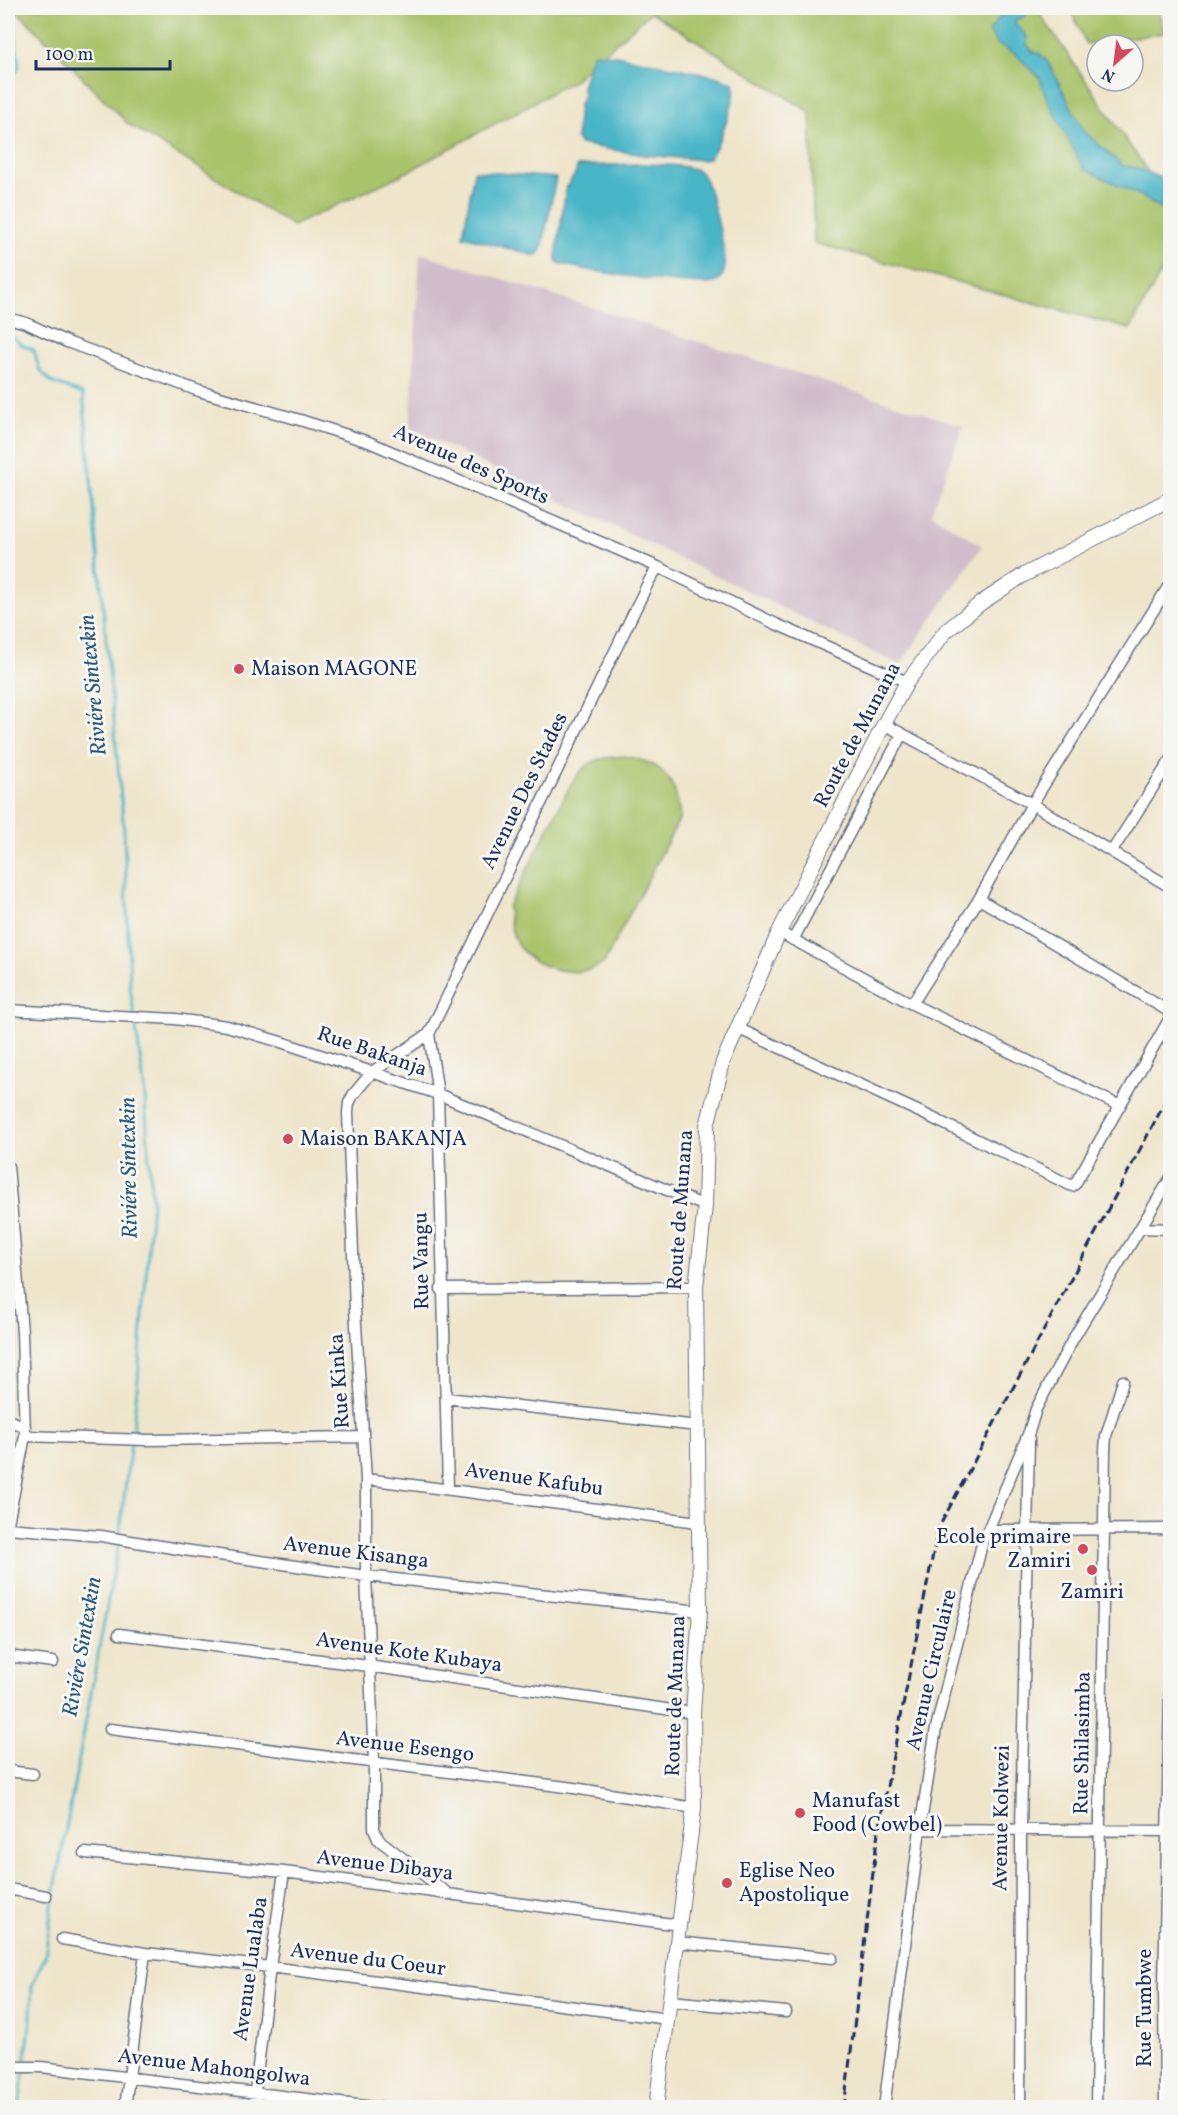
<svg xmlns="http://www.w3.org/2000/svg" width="1178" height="2115" font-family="Vollkorn,serif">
<rect width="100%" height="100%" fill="#f6f6f2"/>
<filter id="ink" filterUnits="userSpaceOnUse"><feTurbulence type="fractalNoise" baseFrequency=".0167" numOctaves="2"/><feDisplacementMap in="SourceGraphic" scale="12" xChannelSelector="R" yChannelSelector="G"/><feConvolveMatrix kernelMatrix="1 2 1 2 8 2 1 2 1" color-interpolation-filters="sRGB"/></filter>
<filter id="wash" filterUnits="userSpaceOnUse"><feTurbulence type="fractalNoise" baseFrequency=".008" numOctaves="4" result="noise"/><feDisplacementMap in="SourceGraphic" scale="24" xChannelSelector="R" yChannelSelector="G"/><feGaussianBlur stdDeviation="1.35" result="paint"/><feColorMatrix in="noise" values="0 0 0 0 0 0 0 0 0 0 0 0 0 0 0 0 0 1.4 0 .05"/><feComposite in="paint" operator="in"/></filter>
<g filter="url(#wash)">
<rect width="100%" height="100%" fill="#efe5ca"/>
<path fill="#d1bdca" d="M420,253L963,426L931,514L982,546L900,665L410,428Z"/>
<path fill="#a8c369" stroke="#627964" stroke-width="1.5" d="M14,8H1036L1170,204V256L1130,329L814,243L810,112L651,12L573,81L409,171L293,226L128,124Z
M1070,8H1157L1165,33L1086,44Z
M624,756C664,763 676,778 680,818L604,963C580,980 537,970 519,947C511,935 509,921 508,907L572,782C589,759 597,758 624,756Z"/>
<path fill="#4ab6c7" stroke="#327292" stroke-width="1.5" d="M1007,8H1032L1023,18L1016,19L1015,23L1027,37V45L1032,51L1040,54L1048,62L1084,131L1123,166L1134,167L1170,182V215L1141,196L1084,169L1046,97L1039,77L1014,53L997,44L989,31Z
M596,53L615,55L715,76L734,83C738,97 718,147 709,158L704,160L643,155L580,144L576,139L579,104L583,96L582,87L592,55Z
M643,164C656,165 693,164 701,173C710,181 726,253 725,266C725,272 721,279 716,282C705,289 572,270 557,262L556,257L566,188L576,173L577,166Z
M474,171L556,178L542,249L539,254L533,255L463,236Z"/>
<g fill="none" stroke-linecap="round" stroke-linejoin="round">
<path stroke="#4ab6c7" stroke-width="3" d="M8,84L19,67L14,27V8
M8,333L22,345L34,350L39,369L51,382L83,394L124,830L130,986L144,1085L152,1202L138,1379L132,1436
M25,2064L31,2019L32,1985L45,1957L52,1905L118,1546L131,1442
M19,2108L24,2071"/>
</g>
</g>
<g filter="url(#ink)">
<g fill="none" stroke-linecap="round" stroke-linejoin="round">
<defs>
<path id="minor" d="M8,318L26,323L67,342L199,391L300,420L369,442L658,567L776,624L907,682
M884,724L1032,804L1170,887
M1112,851L1170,761
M979,899L1170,1012
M779,932L912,1004L1120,1106
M793,940L902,734
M912,1004L979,899L1032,804L1170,584
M8,1010L175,1019L227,1026L284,1043L438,1094L705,1206
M737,1028L924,1114L1072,1186L1075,1184L1170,1018
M429,1034L438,1094L448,1488
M8,1166L22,1332L25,1436L8,1523
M1141,1228L1170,1229
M441,1289L696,1287
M446,1398L698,1426
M8,1420L25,1427
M25,1436L146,1440L363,1437
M366,1479L698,1522
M8,1528L101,1536L184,1550L366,1576L700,1611
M988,1530L1170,1529
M119,1634L368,1666L693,1713
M8,1656L53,1662
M110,1729L574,1788L694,1808
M8,1771L33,1774
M920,1829L1170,1831
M85,1853L284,1872L680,1925
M8,1889L46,1896
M447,1893L378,1839L374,1828V1762L366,1576V1479L355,1310L348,1112L349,1103L353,1095L372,1072L429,1034L649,581L658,567
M62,1939L145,1953L270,1967L668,2019
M677,1942L832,1958
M670,2001L786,2012
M8,2067H41L382,2108
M125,2108L145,1953
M253,2108L270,1967L284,1872
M884,2108L920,1829L936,1728L984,1536L988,1530L1029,1432L1036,1409L1073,1339L1170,1179
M1020,2108L1021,1830L1029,1439
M1096,2108L1105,1451L1106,1436L1123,1381
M1165,2108L1164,1988L1170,1693"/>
<path id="major" d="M656,2108L694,1808L693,1713L700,1611L696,1287L705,1206L707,1126L723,1062L779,932L884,724L907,682L945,632L981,603L1022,576L1170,499"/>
</defs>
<use href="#minor" stroke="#656f84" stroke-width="13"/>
<use href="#major" stroke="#656f84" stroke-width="16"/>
<use href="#minor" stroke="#fff" stroke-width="10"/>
<use href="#major" stroke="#fff" stroke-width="14"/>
<path stroke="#1b2f5e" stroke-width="3" stroke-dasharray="9 4.5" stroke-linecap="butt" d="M844,2108L878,1832L938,1529L1170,1093"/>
</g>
</g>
<g fill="#d1495b" stroke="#f6f6f2" stroke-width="2">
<circle cx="239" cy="669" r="6"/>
<circle cx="288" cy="1139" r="6"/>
<circle cx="1083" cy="1549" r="6"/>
<circle cx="1092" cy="1570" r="6"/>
<circle cx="800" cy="1813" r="6"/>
<circle cx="727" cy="1883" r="6"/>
</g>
<g text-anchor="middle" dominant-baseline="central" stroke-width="6" stroke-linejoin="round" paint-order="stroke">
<g font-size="21" fill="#1b2f5e" stroke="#f6f6f2">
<text transform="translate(471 465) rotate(24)">Avenue des Sports</text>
<text transform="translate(858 735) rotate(-62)">Route de Munana</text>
<text transform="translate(525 791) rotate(-64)">Avenue Des Stades</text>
<text transform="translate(372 1052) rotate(19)">Rue Bakanja</text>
<text transform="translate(681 1210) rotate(-86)">Route de Munana</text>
<text transform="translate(422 1261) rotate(-91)">Rue Vangu</text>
<text transform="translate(340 1381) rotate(-94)">Rue Kinka</text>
<text transform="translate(534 1480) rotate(8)">Avenue Kafubu</text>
<text transform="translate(356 1553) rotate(7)">Avenue Kisanga</text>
<text transform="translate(409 1653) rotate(8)">Avenue Kote Kubaya</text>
<text transform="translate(932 1670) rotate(-77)">Avenue Circulaire</text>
<text transform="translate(676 1696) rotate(-88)">Route de Munana</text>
<text transform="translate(1083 1743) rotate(-89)">Rue Shilasimba</text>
<text transform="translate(405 1747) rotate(7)">Avenue Esengo</text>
<text transform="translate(1002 1818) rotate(-89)">Avenue Kolwezi</text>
<text transform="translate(385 1866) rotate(7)">Avenue Dibaya</text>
<text transform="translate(368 1960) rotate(7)">Avenue du Coeur</text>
<text transform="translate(251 1969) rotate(-82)">Avenue Lualaba</text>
<text transform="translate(1145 2008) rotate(-90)">Rue Tumbwe</text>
<text transform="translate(214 2068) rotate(7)">Avenue Mahongolwa</text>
</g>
<g font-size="21" fill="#1b2f5e" stroke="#f6f6f2" text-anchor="start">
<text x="251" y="669">Maison MAGONE</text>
<text x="300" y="1139">Maison BAKANJA</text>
<text x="1071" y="1537" text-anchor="end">Ecole primaire<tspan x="1071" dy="24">Zamiri</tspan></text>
<text x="1092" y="1592" text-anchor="middle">Zamiri</text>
<text x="812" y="1801">Manufast<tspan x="812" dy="24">Food (Cowbel)</tspan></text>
<text x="739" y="1871">Eglise Neo<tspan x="739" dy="24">Apostolique</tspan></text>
</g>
<g font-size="22" font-style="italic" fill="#29587e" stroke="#f6f6f2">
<text transform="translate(94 685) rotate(-95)">Riviére Sintexkin</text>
<text transform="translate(130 1168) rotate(-91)">Riviére Sintexkin</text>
<text transform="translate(83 1647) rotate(-80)">Riviére Sintexkin</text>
</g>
</g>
<rect width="1178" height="2115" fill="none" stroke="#f6f6f2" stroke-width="30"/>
<g transform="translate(1115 63) rotate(208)"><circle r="28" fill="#f6f6f2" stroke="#9ea6b7" stroke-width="1.5"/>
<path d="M0-4.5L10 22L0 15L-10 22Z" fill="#d1495b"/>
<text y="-9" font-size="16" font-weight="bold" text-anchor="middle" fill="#1b2f5e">N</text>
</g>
<path d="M36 60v9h134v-9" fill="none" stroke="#1b2f5e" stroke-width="3"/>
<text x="45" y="60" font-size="18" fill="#1b2f5e" stroke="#f6f6f2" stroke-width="4.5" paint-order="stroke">100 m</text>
</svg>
